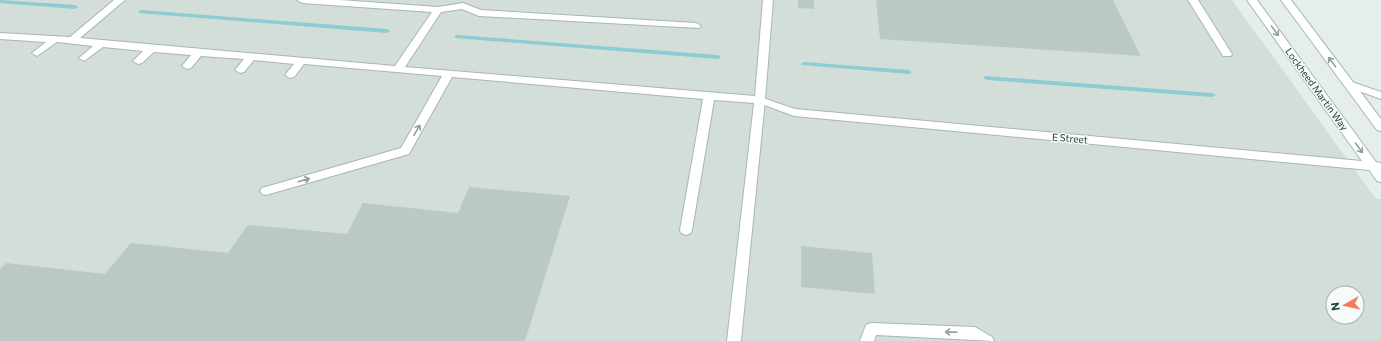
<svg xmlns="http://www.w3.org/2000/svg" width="1381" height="341" font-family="Commissioner,sans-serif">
<rect width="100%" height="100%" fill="#e5eeea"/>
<path fill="#d3ded8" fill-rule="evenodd" d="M0,0H1232L1376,199H1381V341H0ZM1333,293H1357V317H1333Z"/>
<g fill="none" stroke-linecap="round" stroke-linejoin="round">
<path fill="#8dccd3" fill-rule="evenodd" d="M0,0L75,5L78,7L75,9L0,3Z
M141,10L387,29L390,31L387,33L139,13V11Z
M457,35L718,55L721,57L718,59L455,38V36Z
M804,62L909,70L912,72L909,74L802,65L801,64L802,63Z
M985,76L1212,93L1216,95L1212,97L987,80L983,78Z"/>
</g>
<path fill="#bac9c2" d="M798,0H814V9L798,8Z
M876,0H1113L1141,56L880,39Z
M469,187L570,196L525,341H0V269L6,263L105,274L131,243L228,253L248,225L347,234L363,203L458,213Z
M801,246L872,253L875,294L801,287Z"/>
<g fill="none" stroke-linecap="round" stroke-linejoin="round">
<defs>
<path id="service" d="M114,0H125L80,38L395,66L432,12L302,3L297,0H340L438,7L463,3L481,10L696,23L701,26L699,28L479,16L462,9L441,12L405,67L755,96L763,0H773L765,100L741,341H727L754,103L714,100L692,230L691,233L686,235L681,233L680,230L703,99L452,77L409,154L266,195L262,194L260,191L262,188L401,148L442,76L304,64L294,77L290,78L285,75L294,64L254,60L244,72L240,73L235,70L244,59L201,56L191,68L187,69L182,66L191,55L154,52L142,63L138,64L133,61L143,51L103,47L84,61L79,58L93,46L57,42L37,56L32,53L46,42L0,39V33L70,37Z
M1188,0H1198L1232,54L1231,56H1223Z
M1349,81L1381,92V99L1345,86L1344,84Z
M871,323L975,327L992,337L994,341L876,335L874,341H860L866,325Z"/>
<path id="minor" d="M1247,0H1257L1376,162L1381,163V182L1377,181L1369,170L794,116L756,102L755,100L760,97L795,109L872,116L1362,161Z
M1281,0H1291L1381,119V131L1377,130Z"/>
</defs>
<use href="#service" stroke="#a7b7b1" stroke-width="2"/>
<use href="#minor" stroke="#a7b7b1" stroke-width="2"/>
<use href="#service" fill="#fff" fill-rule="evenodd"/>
<use href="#minor" fill="#fff" fill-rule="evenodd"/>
</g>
<defs><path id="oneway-shaft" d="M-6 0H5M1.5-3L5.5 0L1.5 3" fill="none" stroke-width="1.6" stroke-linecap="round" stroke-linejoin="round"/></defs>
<g stroke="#91a09b">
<use href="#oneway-shaft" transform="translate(1275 31) rotate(54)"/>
<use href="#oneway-shaft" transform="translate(1332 62) rotate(-127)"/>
<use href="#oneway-shaft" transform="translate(417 130) rotate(-60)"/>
<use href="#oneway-shaft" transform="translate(1359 148) rotate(54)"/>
<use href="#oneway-shaft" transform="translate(304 180) rotate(-16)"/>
<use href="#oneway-shaft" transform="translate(951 332) rotate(-178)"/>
</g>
<g text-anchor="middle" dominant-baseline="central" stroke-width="3" stroke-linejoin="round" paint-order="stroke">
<g font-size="10" fill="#234137" stroke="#f6faf8">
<text transform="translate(1317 89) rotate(54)">Lockheed Martin Way</text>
<text transform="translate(1070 138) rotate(5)">E Street</text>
</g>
</g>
<g transform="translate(1345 305) rotate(262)"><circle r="19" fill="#f6faf8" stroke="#a2b0ab"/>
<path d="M0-3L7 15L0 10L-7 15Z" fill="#f47a5e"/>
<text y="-6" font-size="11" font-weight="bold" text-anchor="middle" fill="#234137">N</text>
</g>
</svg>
